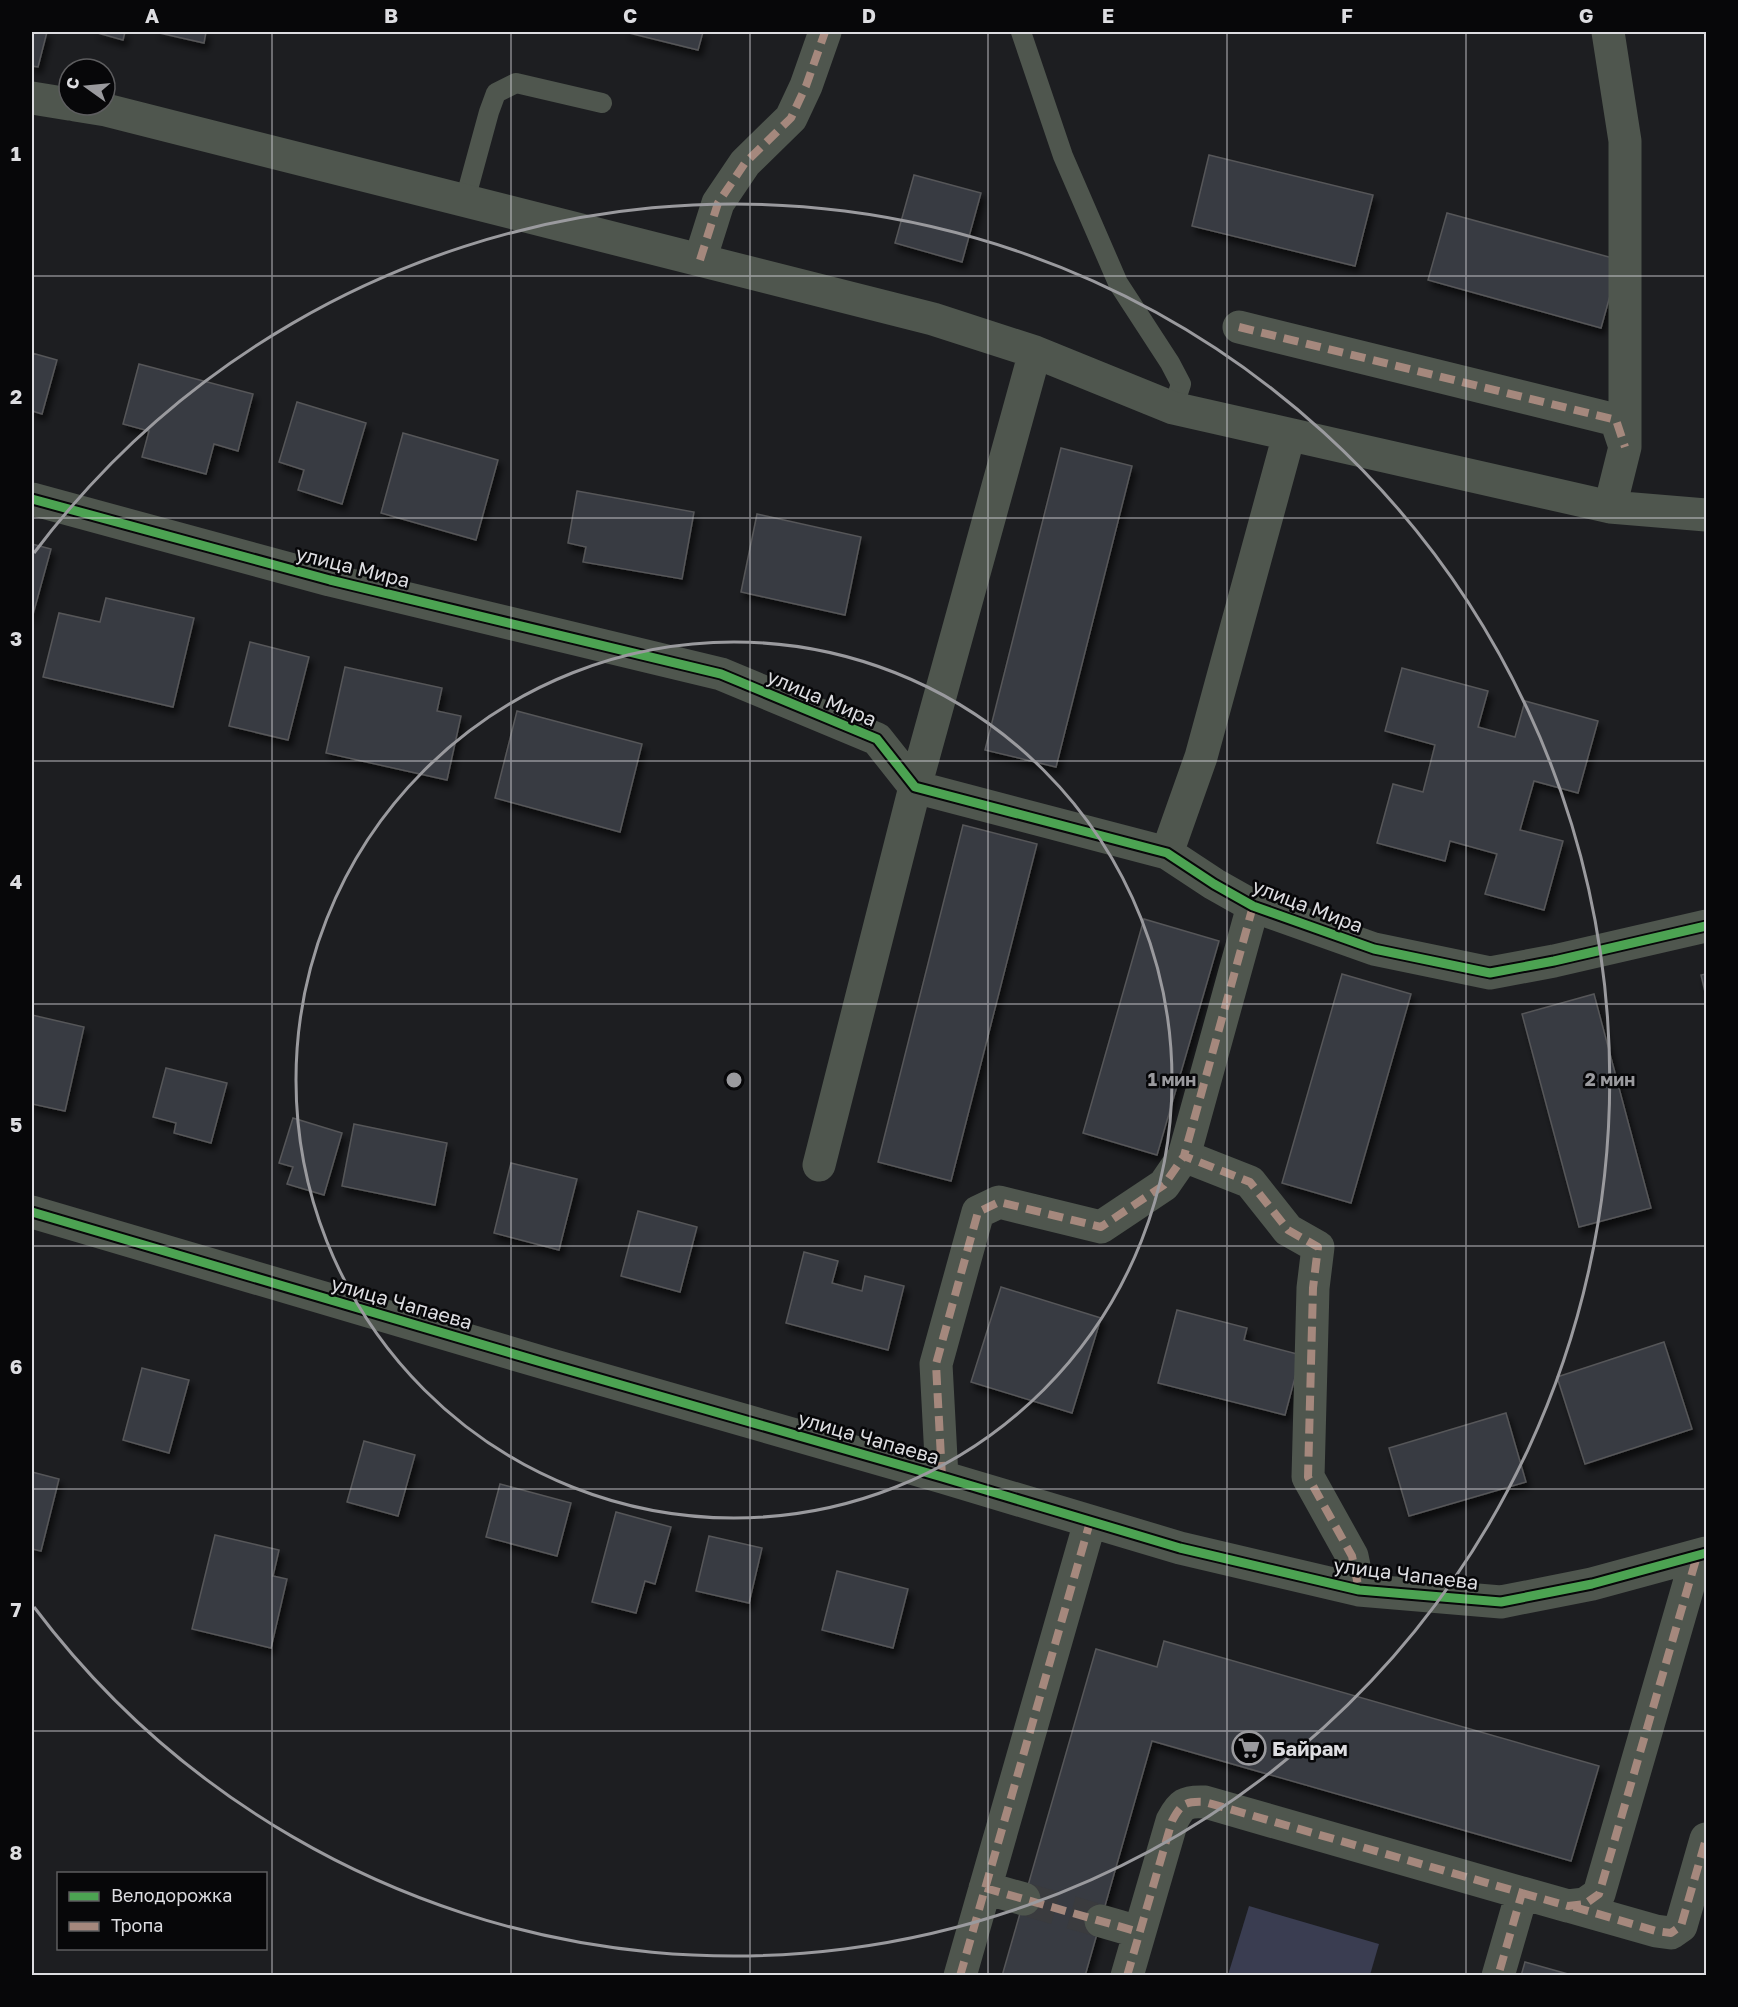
<svg xmlns="http://www.w3.org/2000/svg" width="1738" height="2007" font-family="'Golos Text',sans-serif">
<defs>
<filter id="shadow"><feDropShadow dx="3.5" dy="6" stdDeviation="3" flood-color="#0009"/></filter>
</defs>
<rect width="100%" height="100%" fill="#1d1e21"/>
<path fill="#3a3d51" d="M1249,1906L1379,1944L1370,1975H1228Z"/>
<path fill="#383a43" stroke="#565759" stroke-width="1.5" filter="url(#shadow)" d="M32,32H47L38,67L32,66Z
M94,32H125L123,40Z
M155,32H206L204,43Z
M625,32H703L698,50Z
M1209,155L1373,195L1355,266L1192,226Z
M914,175L981,193L962,262L895,243Z
M1447,213L1620,260L1601,328L1428,280Z
M32,353L57,360L42,414L32,411Z
M139,364L253,394L238,451L214,444L206,474L142,457L149,431L123,424Z
M297,402L366,423L342,504L298,490L304,470L279,462Z
M403,433L498,460L476,540L381,513Z
M1061,448L1132,466L1056,767L985,750Z
M577,491L694,512L682,579L583,562L586,547L568,543Z
M757,514L861,537L845,615L741,592Z
M32,544L51,549L32,618Z
M106,598L194,618L173,707L43,677L59,613L100,622Z
M250,642L309,657L288,740L229,726Z
M345,667L442,688L437,711L461,716L447,780L326,753Z
M1402,668L1488,691L1478,727L1515,737L1525,701L1598,721L1578,793L1534,781L1520,830L1563,841L1544,910L1485,894L1497,854L1450,841L1445,861L1377,843L1393,784L1423,792L1435,745L1385,731Z
M517,711L642,744L620,832L495,798Z
M963,825L1037,844L951,1181L878,1162Z
M1144,919L1219,941L1157,1155L1083,1133Z
M1342,974L1411,994L1351,1203L1282,1183Z
M1706,974V996L1701,975Z
M1594,994L1651,1208L1579,1227L1522,1014Z
M32,1015L84,1027L65,1111L32,1104Z
M166,1068L227,1083L211,1143L174,1133L176,1123L153,1117Z
M293,1118L342,1133L324,1195L287,1184L293,1167L279,1163Z
M354,1124L447,1143L435,1205L342,1186Z
M511,1163L577,1179L559,1250L494,1233Z
M638,1211L697,1227L680,1292L621,1276Z
M804,1252L838,1261L832,1283L862,1291L865,1276L904,1286L888,1350L786,1323Z
M1001,1287L1101,1318L1072,1413L971,1382Z
M1177,1310L1247,1328L1244,1340L1301,1355L1285,1415L1158,1383Z
M1664,1342L1692,1429L1585,1464L1557,1377Z
M142,1368L189,1380L169,1453L123,1440Z
M1506,1413L1526,1482L1409,1516L1389,1448Z
M364,1441L415,1455L398,1516L347,1502Z
M32,1472L59,1479L41,1551L32,1549Z
M500,1484L571,1503L557,1556L486,1537Z
M616,1512L671,1527L655,1584L645,1581L636,1613L592,1602Z
M215,1535L279,1550L273,1576L287,1579L271,1648L192,1629Z
M709,1536L762,1548L749,1603L696,1591Z
M837,1571L908,1589L893,1648L822,1630Z
M1164,1641L1599,1766L1571,1861L1152,1741L1085,1976H1002L1096,1649L1157,1667Z
M1525,1962L1575,1976H1521Z"/>
<g fill="none" stroke-linecap="round" stroke-linejoin="round">
<path stroke="#3a3b3e" stroke-width="33" stroke-dasharray="33 16" stroke-linecap="butt" d="M1024,1899L1101,1921"/>
<path stroke="#4f564e" stroke-width="20" d="M1021,32L1063,156L1118,283L1170,363L1181,384L1173,408
M465,200L489,112L496,93L516,83L602,103"/>
<path stroke="#4f564e" stroke-width="33" d="M1608,32L1625,141V447L1610,507
M32,98L69,104
M75,105L106,110L933,319L1035,352L1173,408L1610,507L1706,515
M700,260L718,203L745,163L791,118L806,86L825,32
M1239,327L1616,420L1625,447
M32,499L330,580L721,674L877,739L915,787L1167,853L1214,884L1253,906L1374,949L1490,973L1554,961L1706,926
M1167,853L1201,757L1289,435
M1253,906L1184,1156L1250,1182L1288,1230L1318,1247L1313,1288L1308,1477L1352,1556L1359,1590
M819,1165L915,787L1035,352
M32,1212L548,1364L942,1477L1180,1548L1359,1590L1501,1602L1592,1584L1706,1553
M942,1477L936,1364L978,1212L999,1202L1101,1227L1164,1185L1184,1156
M985,1888L1024,1899
M1522,1893L1568,1906L1585,1904L1599,1894L1697,1556
M1568,1906L1656,1931L1671,1933L1681,1926L1706,1839
M1101,1921L1139,1932
M960,1976L1090,1522
M1127,1976L1172,1821C1181,1804 1185,1801 1205,1802L1522,1893L1498,1976"/>
<path stroke="#a5887d" stroke-width="8" stroke-dasharray="15 8" stroke-linecap="butt" d="M700,260L718,203L745,163L791,118L806,86L825,32
M1239,327L1616,420L1625,447
M1253,906L1184,1156L1250,1182L1288,1230L1318,1247L1313,1288L1308,1477L1352,1556L1359,1590
M942,1477L936,1364L978,1212L999,1202L1101,1227L1164,1185L1184,1156
M985,1888L1139,1932
M1522,1893L1568,1906L1585,1904L1599,1894L1697,1556
M1574,1907L1656,1931L1671,1933L1681,1926L1706,1839
M960,1976L1090,1522
M1127,1976L1172,1821C1181,1804 1185,1801 1205,1802L1522,1893L1498,1976"/>
<defs>
<path id="cycleway" d="M32,499L330,580L721,674L877,739L915,787L1167,853L1214,884L1253,906L1374,949L1490,973L1554,961L1706,926
M32,1212L548,1364L942,1477L1180,1548L1359,1590L1501,1602L1592,1584L1706,1553"/>
</defs>
<use href="#cycleway" stroke="#070709" stroke-width="13"/>
<use href="#cycleway" stroke="#4ca352" stroke-width="9"/>
</g>
<path fill="none" stroke="#dddde1" stroke-width="1.5" stroke-opacity="0.55" d="M272,32V1976M511,32V1976M750,32V1976M988,32V1976M1227,32V1976M1466,32V1976M32,276H1706M32,518H1706M32,761H1706M32,1004H1706M32,1246H1706M32,1489H1706M32,1731H1706"/>
<g fill="none" stroke="#9a9a9e" stroke-width="3">
<circle cx="734" cy="1080" r="438"/>
<path d="M34 553A876 876 0 1 1 34 1607"/>
</g>
<defs>
<symbol id="supermarket-ring" viewBox="-11 -11 22 22"><circle r="9.5" fill="#070709" stroke="#9a9a9e" stroke-width="1.5"/><path d="M-6-5.5h2.5l.6 2H6L4.5 2H-2.5L-4.4-4H-6ZM-1.5 3.2a1.3 1.3 0 1 0 .1 0ZM3 3.2a1.3 1.3 0 1 0 .1 0Z" fill="#9a9a9e"/></symbol>
</defs>
<g fill-rule="evenodd">
<use href="#supermarket-ring" x="1230" y="1729" width="38" height="38"/>
</g>
<g text-anchor="middle" dominant-baseline="central" stroke-width="5" stroke-linejoin="round" paint-order="stroke">
<g font-size="20" fill="#dddde1" stroke="#070709">
<text transform="translate(353 566) rotate(14)">улица Мира</text>
<text transform="translate(822 697) rotate(23)">улица Мира</text>
<text transform="translate(1308 905) rotate(21)">улица Мира</text>
<text transform="translate(402 1302) rotate(16)">улица Чапаева</text>
<text transform="translate(869 1437) rotate(16)">улица Чапаева</text>
<text transform="translate(1406 1573) rotate(7)">улица Чапаева</text>
</g>
<g font-size="20" font-weight="bold" fill="#dddde1" stroke="#070709" text-anchor="start">
<text x="1272" y="1748">Байрам</text>
</g>
</g>
<circle cx="734" cy="1080" r="9" fill="#9a9a9e" stroke="#070709" stroke-width="3"/>
<g font-size="18" text-anchor="middle" font-weight="bold" fill="#9a9a9e" stroke="#070709" stroke-width="5" stroke-linejoin="round" paint-order="stroke">
<text x="1172" y="1086">1 мин</text>
<text x="1610" y="1086">2 мин</text>
</g>
<rect width="1738" height="2007" fill="none" stroke="#070709" stroke-width="66"/>
<rect x="57" y="1872" width="210" height="78" fill="#070709" stroke="#5d5d5f" stroke-width="1.5"/>
<rect x="69" y="1892" width="30" height="9" fill="#4ca352" stroke="#5d5d5f" stroke-width="1.5"/>
<text x="111" y="1902" font-size="18" fill="#dddde1">Велодорожка</text>
<rect x="69" y="1922" width="30" height="9" fill="#a5887d" stroke="#5d5d5f" stroke-width="1.5"/>
<text x="111" y="1932" font-size="18" fill="#dddde1">Тропа</text>
<g transform="translate(87 87) rotate(285)"><circle r="28" fill="#070709" stroke="#5d5d5f" stroke-width="1.5"/>
<path d="M0-4.5L10 22L0 15L-10 22Z" fill="#9a9a9e"/>
<text y="-9" font-size="16" font-weight="bold" text-anchor="middle" fill="#dddde1">С</text>
</g>
<rect x="33" y="33" width="1672" height="1941" fill="none" stroke="#dddde1" stroke-width="2"/>
<g font-size="20" text-anchor="middle" font-weight="bold" fill="#dddde1">
<text x="152" y="23">A</text>
<text x="391" y="23">B</text>
<text x="630" y="23">C</text>
<text x="869" y="23">D</text>
<text x="1108" y="23">E</text>
<text x="1347" y="23">F</text>
<text x="1586" y="23">G</text>
<text x="16" y="161">1</text>
<text x="16" y="404">2</text>
<text x="16" y="646">3</text>
<text x="16" y="889">4</text>
<text x="16" y="1132">5</text>
<text x="16" y="1374">6</text>
<text x="16" y="1617">7</text>
<text x="16" y="1860">8</text>
</g>
</svg>
